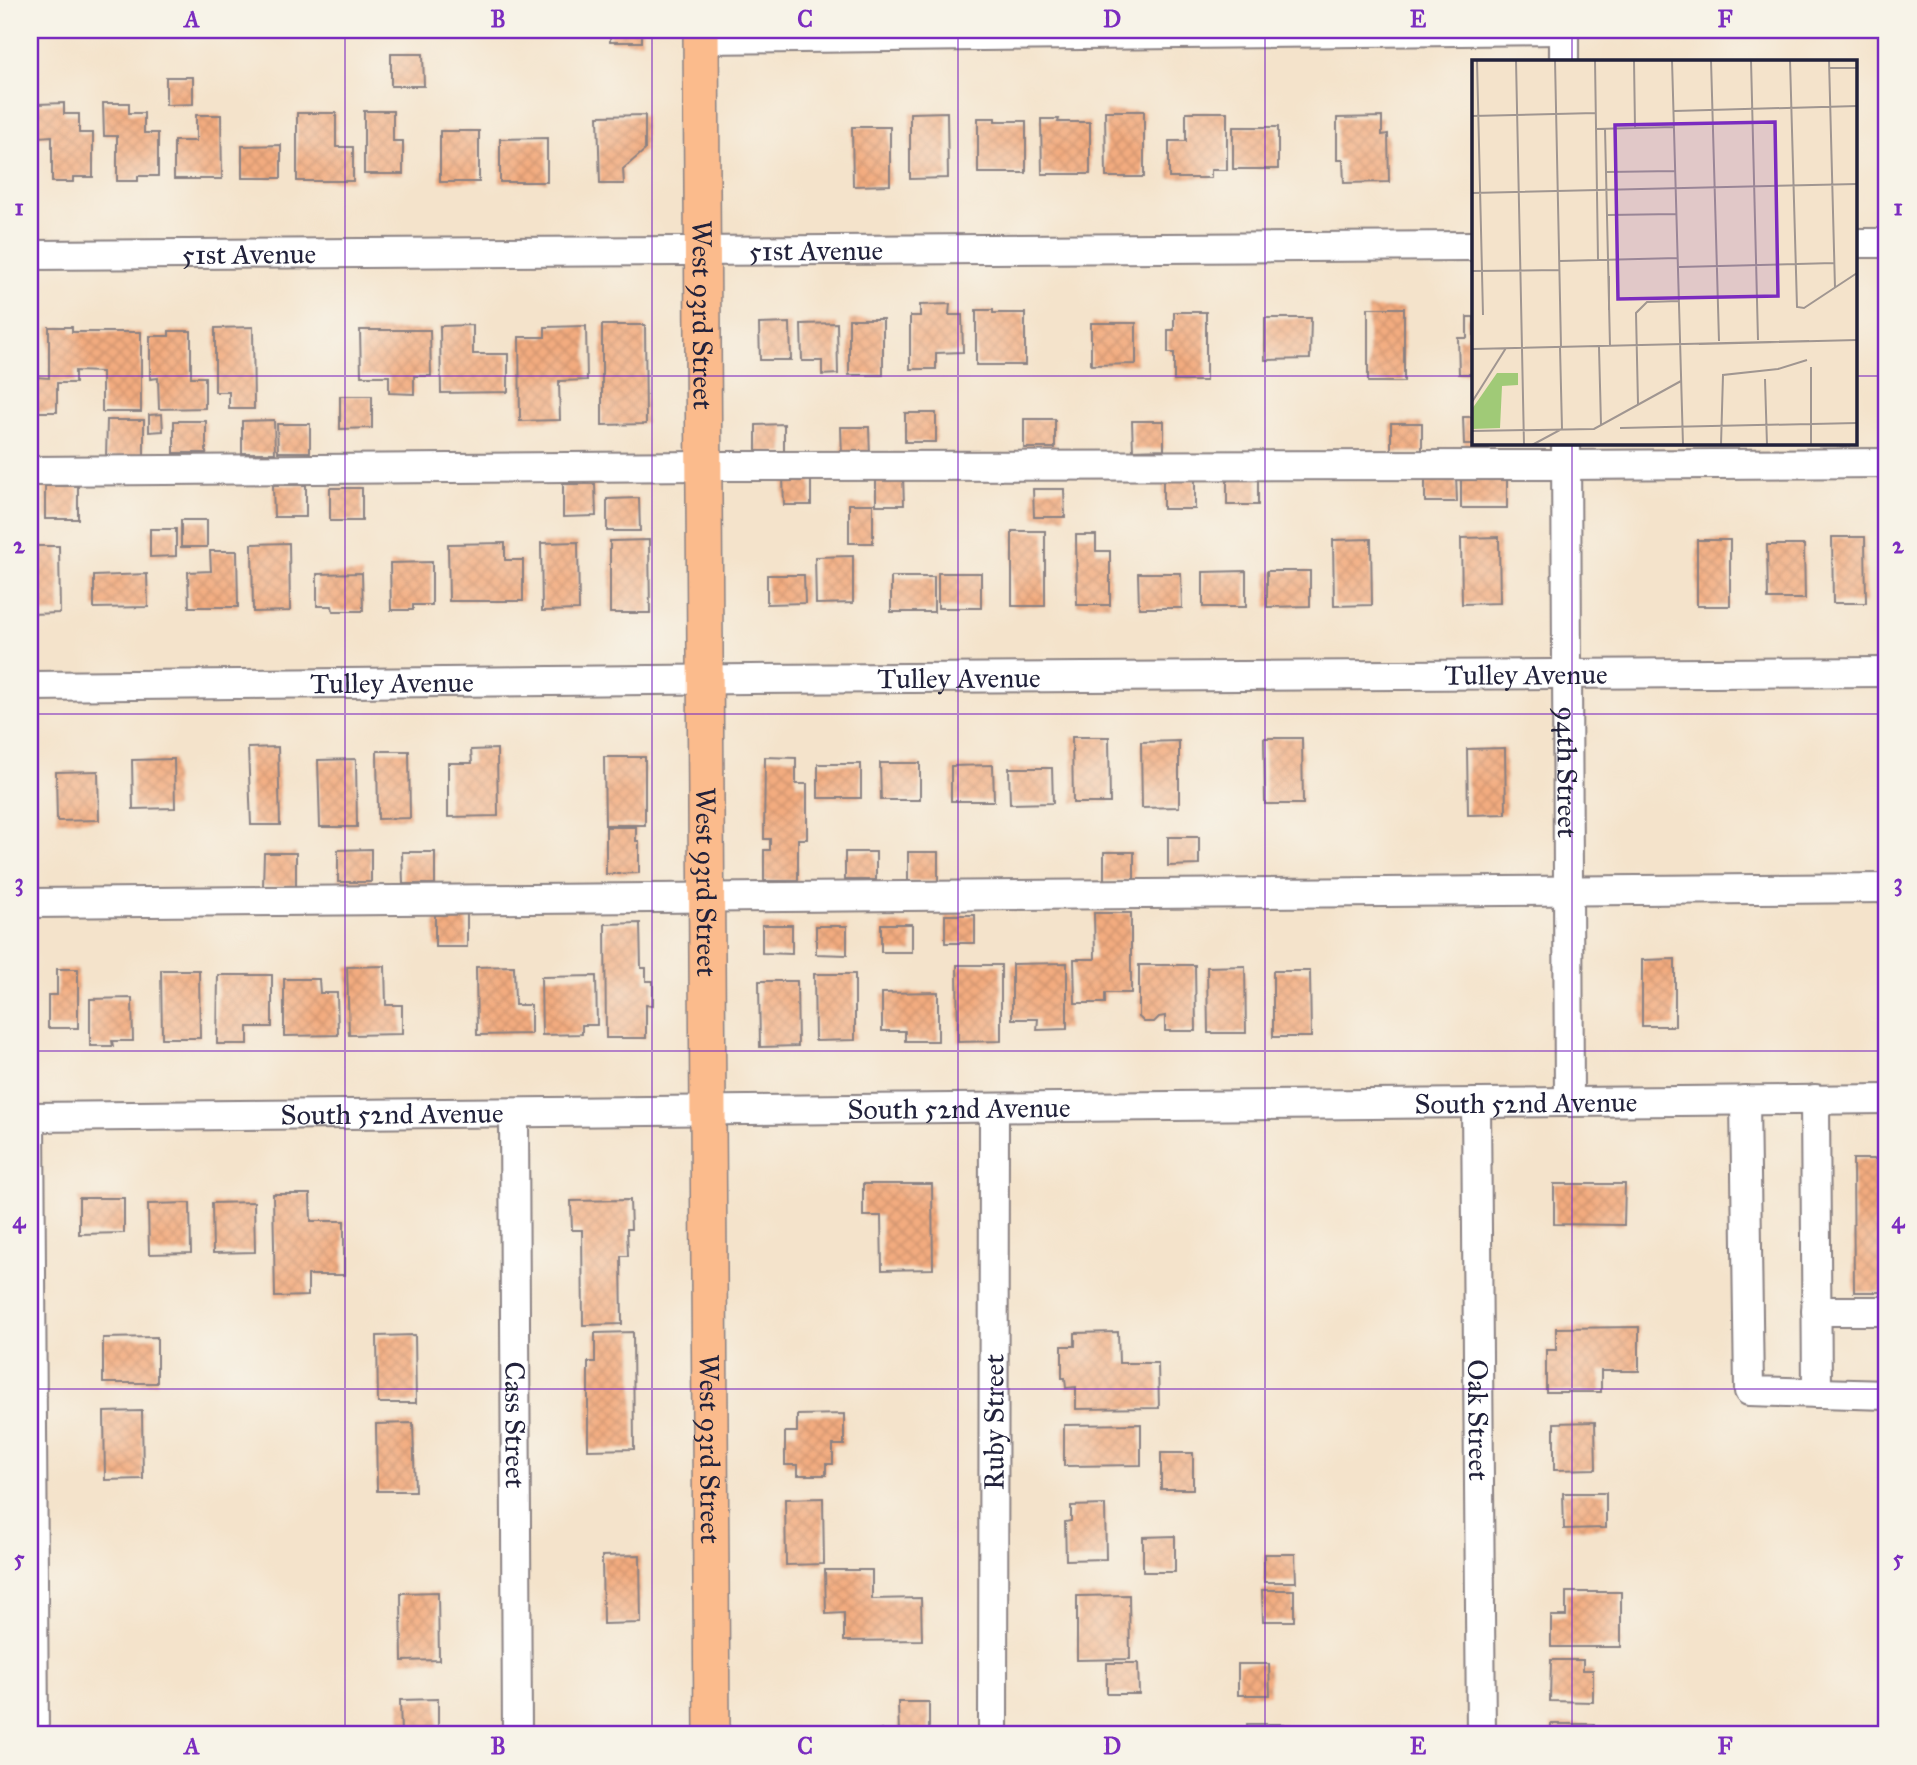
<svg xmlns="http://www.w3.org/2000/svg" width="1917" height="1765" font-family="'IM FELL Great Primer',serif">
<defs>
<pattern id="building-cross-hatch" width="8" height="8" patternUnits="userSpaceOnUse" patternTransform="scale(1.75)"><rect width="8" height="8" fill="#f3ac7f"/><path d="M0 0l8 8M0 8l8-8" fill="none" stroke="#d0946f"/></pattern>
</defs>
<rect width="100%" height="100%" fill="#f7f3e8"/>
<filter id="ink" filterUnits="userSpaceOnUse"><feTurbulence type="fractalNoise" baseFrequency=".0143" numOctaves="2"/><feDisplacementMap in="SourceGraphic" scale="14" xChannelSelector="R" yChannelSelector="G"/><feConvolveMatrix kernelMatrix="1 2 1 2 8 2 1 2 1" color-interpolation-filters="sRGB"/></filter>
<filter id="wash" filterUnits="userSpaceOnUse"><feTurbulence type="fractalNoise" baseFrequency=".00686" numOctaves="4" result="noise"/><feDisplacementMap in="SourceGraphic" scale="28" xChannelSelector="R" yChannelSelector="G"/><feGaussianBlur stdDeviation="1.57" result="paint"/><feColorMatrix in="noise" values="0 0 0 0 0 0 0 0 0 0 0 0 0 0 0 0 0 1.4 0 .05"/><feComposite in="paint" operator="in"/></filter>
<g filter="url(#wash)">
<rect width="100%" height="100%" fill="#f4e3cb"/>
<g id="blocks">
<path fill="url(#building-cross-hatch)" d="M610,30H642V42H610Z
M391,54H423L424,86H391Z
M166,77H193V104L166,105Z
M64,103V114H79V133H93V177H73V182H52V136L38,137V104Z
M103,103H129V113H144V133H158V176H138V181H117V136H104Z
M364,111H393V141H403V174H364Z
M1105,111H1144V177H1106Z
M947,112L948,178L910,179V113Z
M1186,112H1227V170H1211V178H1169V141H1186Z
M297,113H336V147H353V181H297Z
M196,115H221L222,179H174V141H196Z
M645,115V150L623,169L624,184H600L598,116Z
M1382,117V135L1388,134L1389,182L1344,183L1343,160H1337V118Z
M978,118H995V121H1026V173H978Z
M1041,119H1059L1058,122H1090V174H1042Z
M852,127H890V185L853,186Z
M1233,127H1278V169H1233Z
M440,131H479V182H440Z
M547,138V182H500V139Z
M281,145V178H242V146Z
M950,304L949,315H962L963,352L936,353V369H910V316H920V305Z
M1368,308H1404V382H1368Z
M976,310H993V313H1025V365H976Z
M1174,312H1206V381H1174V353H1168V330H1174Z
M1467,317H1474V374H1459L1458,338H1467Z
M1265,318H1311L1310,359L1265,360Z
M849,319H883V375H849Z
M790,323L791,360H760L759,324Z
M837,323L838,374L822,375V361H802L801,324Z
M1091,323H1136V364L1091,365Z
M473,325V354H508V392L441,393L440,326Z
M602,325H645L646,424L602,425Z
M586,326L587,380L559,381L560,420L520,421L519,337H545V327Z
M49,327H72V332H141V412H102V372L75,371V383H57V412H36V377L49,378Z
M253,327L254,409H229V392H215V328Z
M360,330H430L431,376H414V394L389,393V376H361Z
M169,331H191V377H205V408L159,409L158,378L150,379V336H169Z
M340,396H372V428L340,429Z
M905,413H936V442H905Z
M162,414L163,431L149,432V415Z
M1463,417H1474V443H1484V445H1464Z
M1024,419H1055V448H1024Z
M107,420H144V457H106Z
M274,420L275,453H242V421Z
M174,421H206V453H174Z
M1132,421H1164V449L1133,450Z
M1391,423H1422V452H1391Z
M277,424H310V452H278Z
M784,424V453H756V425Z
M841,427H869L870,456H842Z
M1425,474H1456L1457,502H1425Z
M811,476V505H784L783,477Z
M876,476H903L904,505H876Z
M1258,476V505H1227V477Z
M1461,479H1507V508H1461Z
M1163,480H1195V509H1163Z
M563,484H595L596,516L563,517Z
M273,485H306V517H274Z
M45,486H78V519H45Z
M330,488H362V521H330Z
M1033,489H1064L1065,517H1034Z
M639,498L640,531H607V499Z
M849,504H873V543H849Z
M181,520H207V547H181Z
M150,529H176V556L150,557Z
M1012,531H1045V606H1012Z
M1076,535H1096V551H1110V605H1077Z
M1499,537L1500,603L1462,604L1461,538Z
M1832,537H1865L1866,603H1833Z
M1371,539L1372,605L1334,606L1333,540Z
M649,540L650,613H610V541Z
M1697,540H1730V606H1697Z
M578,542L579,610L542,611L541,543Z
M289,543L290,611L253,612L252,544Z
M505,543V560H523V601H449L448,544Z
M1767,545H1804L1805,599H1768Z
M30,546H59L60,613L30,614Z
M210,551H237L238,607H189L188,572L211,571Z
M853,556V603L816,604L815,557Z
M432,562V605H413V610H391L390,563Z
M1246,571V607H1203V572Z
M1267,571H1310V606L1267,607Z
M362,573L363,611H333L332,606H317V574Z
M938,573H981V608H938Z
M1138,573H1181L1182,608H1139Z
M147,574L148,607L94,608V576Z
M767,575H804L805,603L767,604Z
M891,577H934V612H891Z
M1072,737H1109L1110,803H1073Z
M1264,738H1302L1303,804H1265Z
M1179,741V807L1142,808L1141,742Z
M278,747L280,825H251L248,748Z
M1505,748L1506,814L1468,815L1467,749Z
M497,749L498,816L448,817V763H472L471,750Z
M377,751H409L410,818L378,819Z
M604,757H645V825H605Z
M765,757L796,758V784H807V839H798V881H764V850H770V839H764Z
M174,759L175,808L133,809L132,760Z
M356,759L357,827H320L318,760Z
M880,763H920V800H881Z
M818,764H861V798H818Z
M993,765L994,801H951V766Z
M1009,768H1052L1053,803L1010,804Z
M98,771L99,820L57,821L56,772Z
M606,827H636V841H639V873L606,874Z
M1168,837H1199V865L1168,866Z
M371,849V882H338V850Z
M402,852H435V884H403Z
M845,852H876V880H845Z
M908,852H938V881H908Z
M1104,852H1134V880H1104Z
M264,853H296V886H263Z
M1094,913H1131V993H1105V1003H1075L1074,959H1095Z
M467,914V947H435V915Z
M945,915H975V943H945Z
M640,923L641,968H646V981H653V1006L646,1005V1038H606L605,924Z
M881,924H912V952H881Z
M762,925H792V954L762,953Z
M816,926H847V955L816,954Z
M1675,959V1026H1642V960Z
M1067,963V1029L1037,1030L1038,1019H1012V964Z
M957,965H1001V1041L958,1042Z
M1139,965H1195L1196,1031H1165V1016L1159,1017L1154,1022H1144L1139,1017Z
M385,966L386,1005H402V1034L349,1035L347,967Z
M514,966L515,1005H531V1034L477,1035L476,967Z
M1245,966L1246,1033H1208L1207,967Z
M57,969H78V1028H48V995H57Z
M161,970H199L200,1038H162Z
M1273,971H1310L1311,1037H1273Z
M814,974H855V1040L815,1041Z
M218,975H272V1027H248V1044H217Z
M596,976L597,1025H582V1034L542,1035L541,977Z
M284,979H319L320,993H337L338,1035L284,1036Z
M759,981H797L798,1046L760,1047Z
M938,992V1041H905V1031H882V993Z
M132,998L133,1041H112L113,1046H90V999Z
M1853,1159H1887V1292H1854Z
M863,1184H932L933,1269L882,1270L881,1216H863Z
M1554,1184H1625L1624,1225L1554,1224Z
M273,1194H310L311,1221H344V1275H308V1296L275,1297Z
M79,1198H124V1233L79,1234Z
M630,1200L631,1229H627L628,1256H621L622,1324L583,1325L582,1230H572L571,1201Z
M254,1202L255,1252L213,1253L212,1203Z
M190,1203L191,1253L149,1254L148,1204Z
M1639,1327V1371H1601V1392H1546V1350H1556V1328Z
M633,1332L634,1449L588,1450V1362H595V1333Z
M1118,1332L1119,1363H1158L1159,1408L1076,1409V1387L1066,1388L1065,1378H1062V1346H1075V1333Z
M415,1335L416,1403H378L377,1336Z
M157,1337V1383H103V1338Z
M142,1411L143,1479L105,1480L104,1412Z
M844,1414V1445H833V1464H826V1475H798V1465H785V1432H797V1415Z
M1595,1422L1596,1469L1554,1470V1423Z
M413,1423L415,1491H377L376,1424Z
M1141,1424V1465L1064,1466V1425Z
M1161,1453H1193V1489H1161Z
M1563,1493H1606V1528L1564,1529Z
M823,1498L824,1564L786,1565L785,1499Z
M1105,1505L1106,1559L1066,1560L1065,1522L1071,1521V1506Z
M1175,1536V1572H1143V1537Z
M1264,1554H1295L1296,1582H1264Z
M640,1555L641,1623L603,1624L602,1556Z
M825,1570H872V1599L921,1598L922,1640L844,1641V1613L826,1614Z
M1262,1590H1294V1621H1263Z
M438,1592L439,1660L402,1661L401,1593Z
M1566,1592H1621V1647H1551V1616H1566Z
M1129,1595L1130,1659L1077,1660V1596Z
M1551,1660H1583V1670H1593V1702L1550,1701Z
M1107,1663H1138L1139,1694H1107Z
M1238,1664H1269L1270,1695H1238Z
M438,1699V1735H401L400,1700Z
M898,1702H929V1734L904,1735V1733L899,1734Z
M1247,1724H1284V1735H1247Z
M1551,1724H1594V1735H1551Z
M1318,1727H1355V1735H1319Z
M1367,1729H1404V1735H1367Z
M881,1730V1735H843V1731Z"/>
</g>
</g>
<g filter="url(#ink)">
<use href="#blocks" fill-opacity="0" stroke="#8b8283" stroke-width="2"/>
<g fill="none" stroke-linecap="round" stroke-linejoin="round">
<defs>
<g id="minor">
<path d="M1564,30V61"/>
<path d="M701,39L1559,30"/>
<path d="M1856,243H1887"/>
<path id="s1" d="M30,255L1474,246"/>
<path id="s2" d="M1566,443L1569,1102"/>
<path d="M30,471L704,466L1566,465L1887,463"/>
<path id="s3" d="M30,686L751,679L1887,672"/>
<path d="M30,903L1887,888"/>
<path d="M1815,1099L1817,1393"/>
<path d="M1745,1100L1749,1391L1887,1395"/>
<path id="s4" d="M1476,1103L1481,1735"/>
<path id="s5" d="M514,1113L517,1735"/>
<path d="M1816,1311H1887"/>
<path id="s6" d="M34,1735L30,1117L1887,1099"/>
<path id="s7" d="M993,1735L994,1108"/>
</g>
<g id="major">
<path id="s8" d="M701,30L712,1735"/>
</g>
</defs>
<use href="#minor" stroke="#8b8283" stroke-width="32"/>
<use href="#major" stroke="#8b8283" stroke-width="38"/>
<use href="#minor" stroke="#fff" stroke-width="28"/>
<use href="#major" stroke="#fbbb8c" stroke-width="35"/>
</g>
</g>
<path fill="none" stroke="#7b2cbf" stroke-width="2" stroke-opacity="0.55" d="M345,30V1735M652,30V1735M958,30V1735M1265,30V1735M1572,30V61M30,376H1474M1856,376H1887M1572,443V1735M30,714H1887M30,1051H1887M30,1389H1887"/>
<g text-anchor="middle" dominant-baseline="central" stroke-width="7" stroke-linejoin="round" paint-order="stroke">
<g font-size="28" fill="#22223b" stroke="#f7f3e8">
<text stroke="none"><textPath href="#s1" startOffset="786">51st Avenue</textPath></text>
<text stroke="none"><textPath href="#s1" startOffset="219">51st Avenue</textPath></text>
<text stroke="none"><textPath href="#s8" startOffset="285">West 93rd Street</textPath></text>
<text stroke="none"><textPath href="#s3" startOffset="1496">Tulley Avenue</textPath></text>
<text stroke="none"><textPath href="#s3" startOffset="929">Tulley Avenue</textPath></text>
<text stroke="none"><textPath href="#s3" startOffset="362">Tulley Avenue</textPath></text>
<text stroke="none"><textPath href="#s2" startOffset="329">94th Street</textPath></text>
<text stroke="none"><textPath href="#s8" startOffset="852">West 93rd Street</textPath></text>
<text stroke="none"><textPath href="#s6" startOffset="2114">South 52nd Avenue</textPath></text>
<text stroke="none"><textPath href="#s6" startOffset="1547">South 52nd Avenue</textPath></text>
<text stroke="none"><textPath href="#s6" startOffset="980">South 52nd Avenue</textPath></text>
<text stroke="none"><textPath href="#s4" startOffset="317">Oak Street</textPath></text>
<text stroke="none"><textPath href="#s7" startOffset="313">Ruby Street</textPath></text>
<text stroke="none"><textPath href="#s5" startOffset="312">Cass Street</textPath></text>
<text stroke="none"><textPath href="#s8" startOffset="1419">West 93rd Street</textPath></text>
</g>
</g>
<g transform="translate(1472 60)">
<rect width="385" height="385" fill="#f4e3cb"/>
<path d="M25,313H46V325L30,326L28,368L0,369V349Z" fill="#a0ca77"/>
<path fill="none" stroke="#a09691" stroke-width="2" d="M5,0L11,255M44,0L52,385M83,0L89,287M123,0L126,200M162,0L163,68M200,0L211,385M239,0L247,281M279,0L286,280M318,0L325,247L332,248L385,213M357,0L363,228M357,8H385M202,51L385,46M0,56L124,53M124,69L202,67M133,69L138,286M135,112L203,111M0,133L385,124M136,155L204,154M87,201L206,198M207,207L362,203M0,211L88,210M137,216V250M227,284L385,280M127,287L129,365M0,289L337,281M293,319L295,385M0,342L34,288M166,344L164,253L175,242L207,241M148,368L385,363M0,371L122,369L209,321M60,385L90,369L88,287M249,385L251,315L306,309L335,300M339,385V307"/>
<path fill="#7b2cbf" fill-opacity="0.15" stroke="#7b2cbf" stroke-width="3.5" d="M303,62L306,236L146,239L143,65Z"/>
<rect width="385" height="385" fill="none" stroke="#22223b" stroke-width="3.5"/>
</g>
<rect width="1917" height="1765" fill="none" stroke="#f7f3e8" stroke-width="77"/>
<rect x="38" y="38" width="1840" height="1688" fill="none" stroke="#7b2cbf" stroke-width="2.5"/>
<g font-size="23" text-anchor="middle" font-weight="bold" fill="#7b2cbf">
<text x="192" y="27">A</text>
<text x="498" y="27">B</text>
<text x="805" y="27">C</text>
<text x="1112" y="27">D</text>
<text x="1418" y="27">E</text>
<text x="1725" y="27">F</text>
<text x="19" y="215">1</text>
<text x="1898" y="215">1</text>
<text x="19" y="553">2</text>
<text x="1898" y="553">2</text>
<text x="19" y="890">3</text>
<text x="1898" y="890">3</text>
<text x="19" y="1228">4</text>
<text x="1898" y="1228">4</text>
<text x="19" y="1566">5</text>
<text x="1898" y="1566">5</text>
<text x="192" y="1754">A</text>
<text x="498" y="1754">B</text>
<text x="805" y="1754">C</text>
<text x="1112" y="1754">D</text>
<text x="1418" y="1754">E</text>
<text x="1725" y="1754">F</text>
</g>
</svg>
